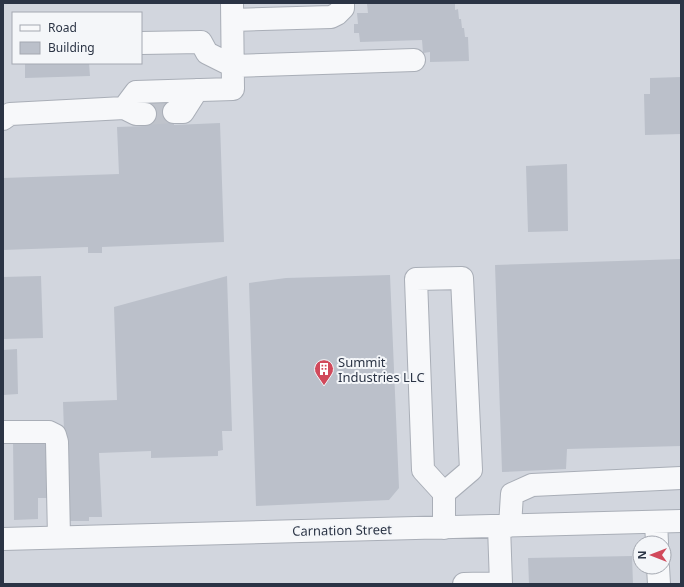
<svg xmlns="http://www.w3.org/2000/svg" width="684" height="587" font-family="'Noto Sans',sans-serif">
<rect width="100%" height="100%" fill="#e4e7ec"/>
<path fill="#d2d6de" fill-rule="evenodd" d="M3,3H681V584H3ZM13,13H141V63H13ZM640,543H664V567H640Z"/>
<path fill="#bbc0ca" d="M384,3H455V10L458,9L459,19H461L462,28H464L465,37H468L469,61L430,62V52L423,53L422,40L360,42L359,33H354V24H358L357,13H368L367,4Z
M25,63H89L90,76L25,78Z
M681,77V134L645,135L644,94H650V78Z
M173,94L174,125L220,123L224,242L102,247V253H88V247L3,250V178L119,174L117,127L145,126L144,95Z
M567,164L568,231L528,232L526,166Z
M681,259V446L567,449L566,469L502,472L495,265Z
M390,275L399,488L389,500L256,506L249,283L286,278Z
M41,276L43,338L3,339V277Z
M227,276L232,431H222L223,450L218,451V456L151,458V451L99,453L102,517H89V521H67L63,402L117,400L114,307Z
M17,349L18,394L3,395V350Z
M47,439L49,498H38V519L14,520L13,440Z
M632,556L633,584H529L528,558Z"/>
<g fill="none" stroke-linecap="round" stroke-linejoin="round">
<path stroke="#bfc3cb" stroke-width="22" stroke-dasharray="22 11" stroke-linecap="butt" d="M145,114L174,112"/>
<defs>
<path id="minor" d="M233,20L331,17L337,14L343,8V3
M141,43L201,42L207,53L233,66L414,60
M124,108L136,114H145
M174,112H183L197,90
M3,119L10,114L124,108L136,92L233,89L232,3
M3,432H49L55,435L57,442L59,537
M656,522L657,543
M499,526L501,584
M510,526L512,494L532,485L681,478
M444,528V493L423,470L416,279L462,278L471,470L444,493
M3,539L681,521
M658,567L659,584
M464,584L501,583"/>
</defs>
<use href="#minor" stroke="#a9aeb7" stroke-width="24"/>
<use href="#minor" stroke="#f7f8fa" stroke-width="22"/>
</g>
<defs>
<symbol id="building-pin" viewBox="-11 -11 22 30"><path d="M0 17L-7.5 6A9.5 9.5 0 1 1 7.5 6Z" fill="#d1495b" stroke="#f4f6f9"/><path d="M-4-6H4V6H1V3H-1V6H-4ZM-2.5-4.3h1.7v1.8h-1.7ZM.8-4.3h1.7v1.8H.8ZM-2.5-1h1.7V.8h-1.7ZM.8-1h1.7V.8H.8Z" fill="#fff"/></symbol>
</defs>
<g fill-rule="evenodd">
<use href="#building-pin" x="313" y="358" width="22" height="30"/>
</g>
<g text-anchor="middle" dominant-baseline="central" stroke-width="4" stroke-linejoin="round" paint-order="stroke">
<g font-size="13" fill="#2b3445" stroke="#f4f6f9" text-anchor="start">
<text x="338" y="362">Summit<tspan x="338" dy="15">Industries LLC</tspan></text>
</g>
<g font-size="13" fill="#2b3445" stroke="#f4f6f9">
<text transform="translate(342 530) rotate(-1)">Carnation Street</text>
</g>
</g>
<rect width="684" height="587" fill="none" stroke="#2b3445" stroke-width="8"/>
<rect x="12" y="12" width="130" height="52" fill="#f4f6f9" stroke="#a4a8b1"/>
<rect x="20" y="25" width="20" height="6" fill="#f7f8fa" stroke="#a4a8b1"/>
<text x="48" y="32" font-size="12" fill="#2b3445">Road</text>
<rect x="20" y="42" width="20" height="12" fill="#bbc0ca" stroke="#a4a8b1"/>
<text x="48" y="52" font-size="12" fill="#2b3445">Building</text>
<g transform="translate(652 555) rotate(270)"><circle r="19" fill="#f4f6f9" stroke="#a4a8b1"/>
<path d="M0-3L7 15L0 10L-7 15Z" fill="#d1495b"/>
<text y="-6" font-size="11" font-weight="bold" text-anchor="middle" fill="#2b3445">N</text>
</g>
</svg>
